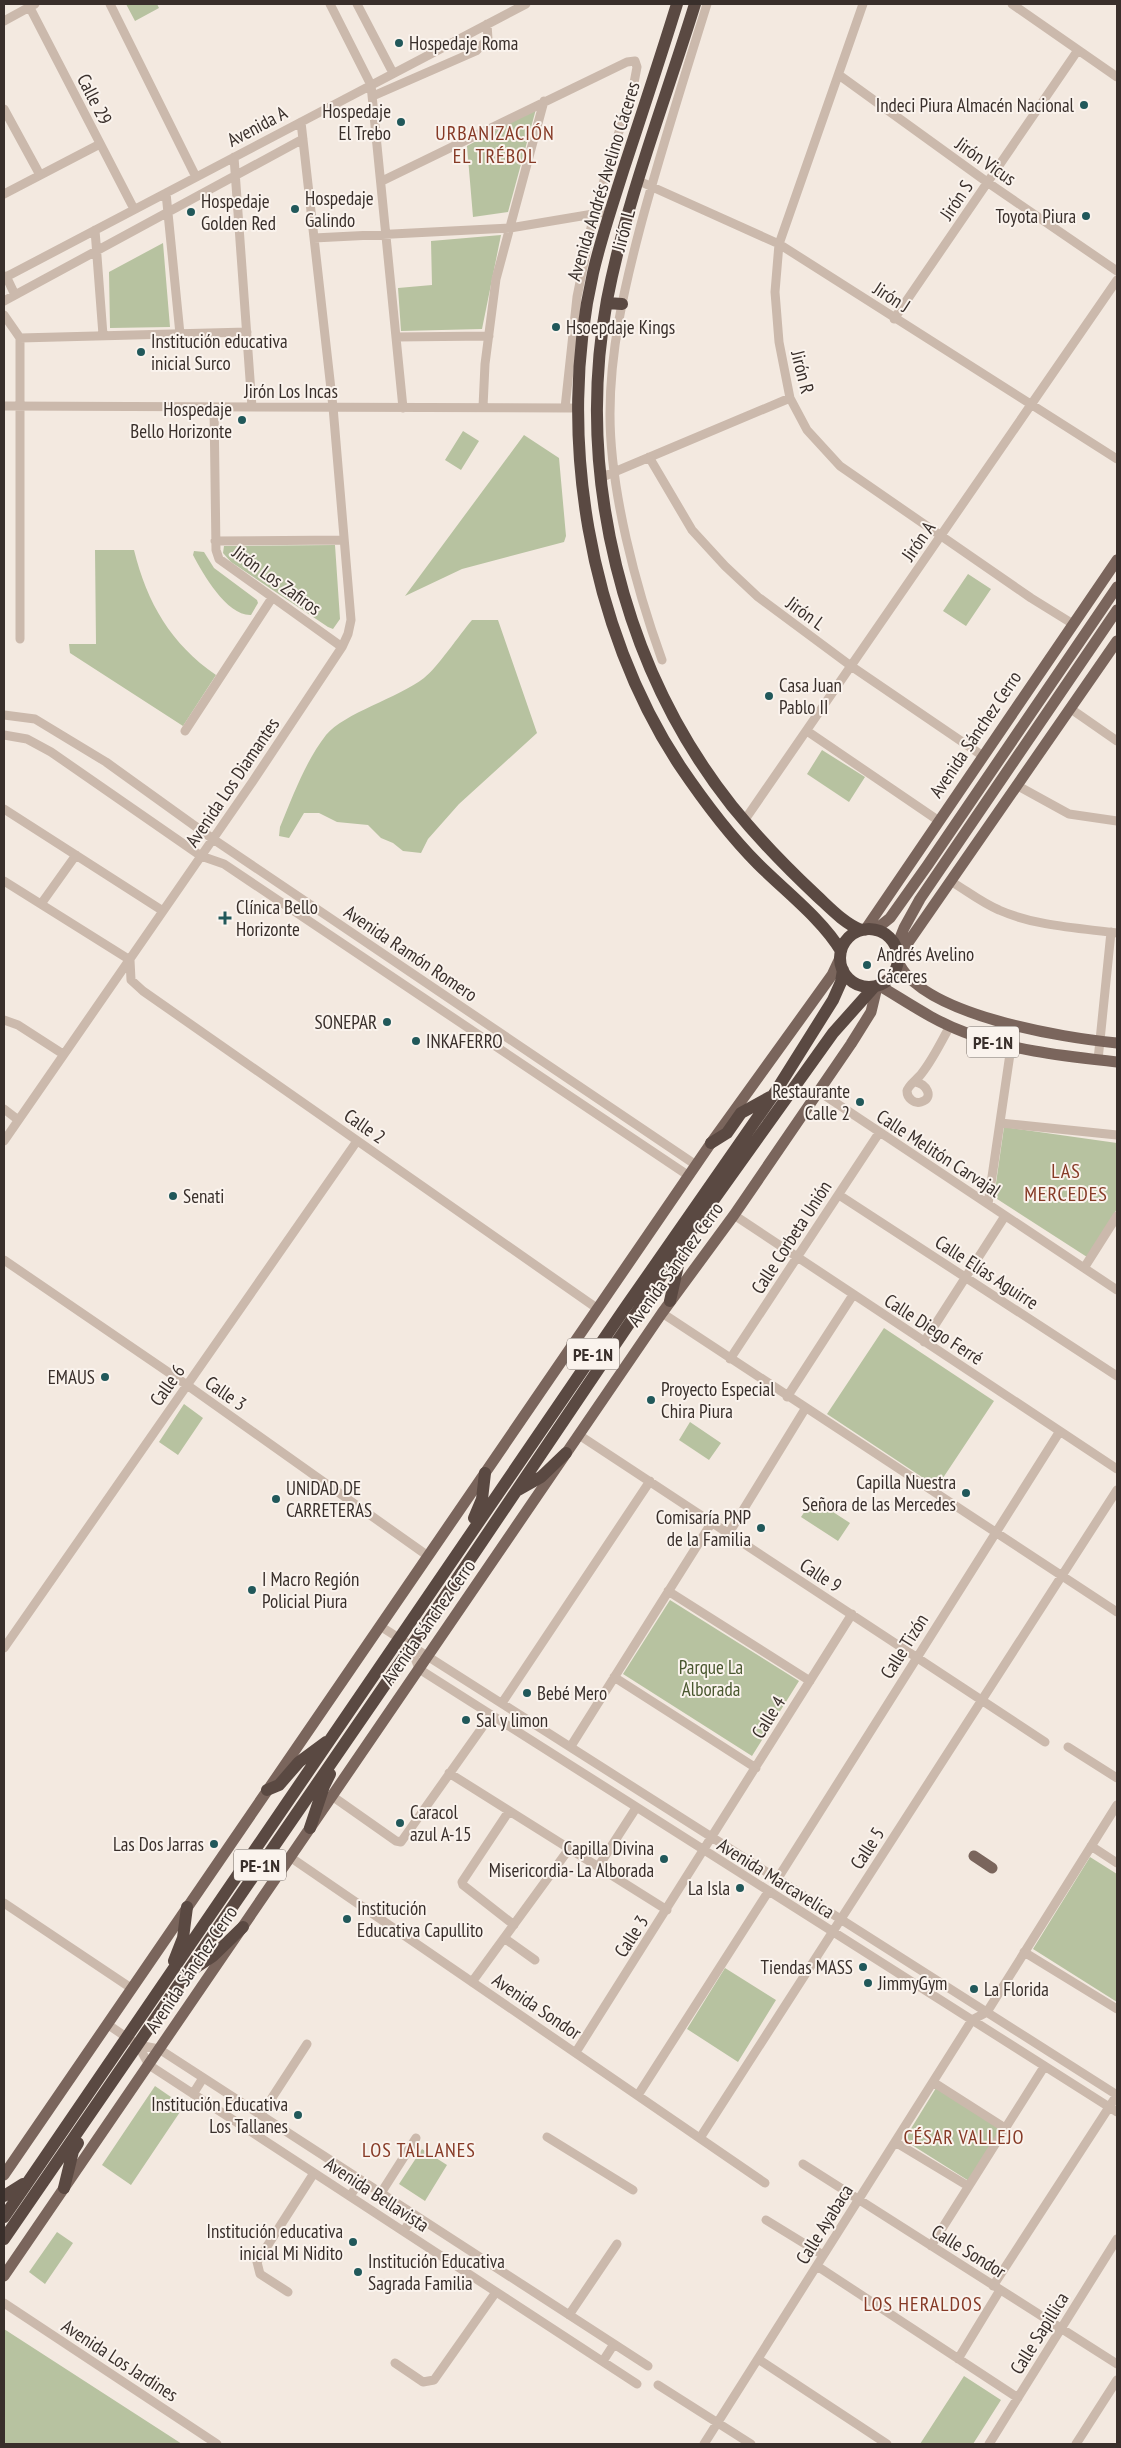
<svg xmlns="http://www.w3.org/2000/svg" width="1121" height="2448" font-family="'PT Sans Narrow',sans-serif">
<rect width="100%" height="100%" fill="#f3e9e0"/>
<path fill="#b7c2a0" d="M126,4H157L159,8L135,21Z
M536,109L508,212L473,217L467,146Z
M501,235L482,329L401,331L398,288L432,285L431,241Z
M163,243L170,327L110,328L109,272Z
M463,431L479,441L461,470L445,460Z
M524,435L559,458L566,536L564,542L462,569L405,596Z
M335,545L340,619L333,629L328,627L231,562L223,553L224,546Z
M95,550H134C147,603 171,644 216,675L183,726L70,653L69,644H96Z
M194,551L204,552L214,568L257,600L258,603L251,615C227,616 203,574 193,555Z
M968,574L991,589L966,626L943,611Z
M472,620H498L537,733L459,804L428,839L421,853L403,851L393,843L381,838L368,825L337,822L319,813H304L289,838L279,836L280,827C293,796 305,762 326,735C344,713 398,698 424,678C437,668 460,634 472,620Z
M822,750L865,777L849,802L807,774Z
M1004,1127L1117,1143V1209L1087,1257L994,1197Z
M884,1328L994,1401L937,1487L827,1414Z
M184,1404L203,1418L178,1455L159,1442Z
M690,1422L721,1443L709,1460L679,1440Z
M813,1499L850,1523L838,1541L801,1517Z
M670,1600L799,1681L752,1756L623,1674Z
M1090,1857L1117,1874V2002L1033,1949Z
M725,1968L776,2000L738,2062L687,2029Z
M155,2086L184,2106L131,2185L102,2165Z
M936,2088L1001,2128L969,2181L904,2140Z
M422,2149L447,2165L425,2201L399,2184Z
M57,2232L73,2243L45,2284L29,2272Z
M4,2329L182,2444H4Z
M964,2376L1001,2400L973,2444H920Z"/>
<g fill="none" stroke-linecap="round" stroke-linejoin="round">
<path stroke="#cbb9ac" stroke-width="9" d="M28,4L134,209
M110,4L196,177
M330,4L371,85L403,408
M357,4L393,73
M863,4L779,244L775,292L779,342L790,398L807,430L840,466L1031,598L1073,624
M1012,4L1117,77
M4,21L35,4
M839,75L987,182L1117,271
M373,96L476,51L488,39L487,24
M4,109L40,175
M234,157L252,407
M382,181L627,62L635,61L637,67L634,83L594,213L577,297L565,408
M639,181L779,244L1117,459
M166,193L180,334
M4,194L100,144
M95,230L103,335
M314,238L510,228L611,211
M6,276L15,295
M4,278L526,4
M4,301L303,139
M4,315L20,338V639
M894,319L1078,50
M396,337L489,336
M20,338L247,332
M4,406L571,408
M214,407L216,550L219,559L342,647
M483,407L485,364L496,279L544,101
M649,457L692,530L725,566L758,597L851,666L983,756
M600,478L790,398
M215,541L344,540
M662,660C636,588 610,491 610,414C610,350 624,289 640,228C660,153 684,78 707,4
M1071,709L1117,741
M4,715L35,719L106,762L213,839L696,1165
M185,731L272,598
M807,731L939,821
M4,735L27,739L51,752L201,856L224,864L689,1176
M1018,786L1069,814L1117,821
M4,809L163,911
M744,821L1117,280
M4,881L130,960L131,980L143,991L598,1309
M952,882C967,891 982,903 999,910C1035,926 1078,928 1117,933
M41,904L76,855
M4,1020L18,1025L63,1054
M1098,1060L1111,932
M915,1082C926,1083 935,1098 921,1102C914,1104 907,1098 907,1091C908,1085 918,1079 922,1073C933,1059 941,1042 950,1026
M818,1091L1117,1290
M4,1109L17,1119
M1000,1123L1117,1135
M4,1141L253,781L342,647L348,634L351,620L333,407L301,122
M839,1195L1117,1376
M988,1204L1011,1047
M734,1215L1117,1469
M4,1260L187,1385L428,1556
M1084,1268L1117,1216
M662,1313L1117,1612
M924,1342L1005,1216
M730,1359L879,1133
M787,1397L853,1295
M579,1435L1045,1742
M729,1533L805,1409
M668,1591L810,1681
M380,1626L1117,2095
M411,1647L419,1669L1117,2112
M4,1648L357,1141
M614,1677L756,1768
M502,1703L650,1481
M571,1746L712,1522
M1068,1747L1117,1778
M449,1773L667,1910
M332,1796L396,1841L401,1842L491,1715
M509,1811L462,1882L463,1885L514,1925
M1091,1846L1117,1863
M290,1857L765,2183
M598,1867L636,1808
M778,1878L1060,1431
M4,1903L131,1988
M504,1938L535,1960
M1024,1952L1117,2009
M472,1982L569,1849
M107,2024L138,2045L159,2049L648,2366
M138,2045L149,2065L637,2384
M576,2052L852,1614
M933,2082L1005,2128
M193,2094L203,2078
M638,2095L768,1892
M264,2110L307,2044
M547,2137L633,2190
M700,2138L1117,1490
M895,2142L968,2186
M803,2164L1117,2364
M381,2193L416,2138
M350,2196L361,2180
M766,2220L823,2255
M404,2231L414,2215
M931,2246L1044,2067
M817,2266L1018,2398
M993,2286L1117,2095
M288,2292L260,2274L257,2262L314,2173
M4,2303L217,2444
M569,2315L617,2244
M758,2359L887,2444
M958,2359L1000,2290
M603,2361L614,2344
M395,2363L423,2382L434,2380L496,2292
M658,2385L751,2444
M704,2444L972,2020L987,2012L1117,1805
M989,2444L1117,2239
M1076,2444L1117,2380"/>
<path stroke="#7a655c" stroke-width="11" d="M865,930L1117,560
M875,930L890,918L927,866L1117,587
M896,948L904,928L920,899L1117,610
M898,957L1117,641
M898,961C920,1015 1064,1038 1117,1043
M880,986C907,1002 934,1021 964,1032C1013,1051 1065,1056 1117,1062
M974,1856L992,1868
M4,2175L711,1143L832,975L840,958
M4,2276L662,1313L734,1215L851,1044L871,1012L877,987"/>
<path stroke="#5a4942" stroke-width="12" d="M677,4C660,59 642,113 624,168C613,203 601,238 593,273C556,435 589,628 680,766C703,800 729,835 758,864C785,891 822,919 841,951
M695,4C665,101 626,201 607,300C575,474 622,667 732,806C758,838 787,868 817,896C831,909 844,923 861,930
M607,303L622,304
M840 958a29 29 0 1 1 58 0a29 29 0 1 1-58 0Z
M711,1143L727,1133L741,1113L770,1097
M670,1301L679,1261L685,1252
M518,1490L541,1477L566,1453
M474,1518L482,1499L485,1473
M267,1790L279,1785L299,1762L326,1742
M310,1828L324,1786L330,1774
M174,1961L183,1938L187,1907
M192,1970L213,1956L243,1927
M64,2188L73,2151L78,2143
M4,2196L23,2184
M4,2217L625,1308L774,1094L833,1000L841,982L843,970
M4,2239L411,1647L695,1226L833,1033L874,987"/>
</g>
<g fill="#21585a" stroke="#faf3ed" stroke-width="2">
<circle cx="399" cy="43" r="5"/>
<circle cx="1084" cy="105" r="5"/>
<circle cx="401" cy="122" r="5"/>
<circle cx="295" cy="209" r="5"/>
<circle cx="191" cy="212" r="5"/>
<circle cx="1086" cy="216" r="5"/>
<circle cx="556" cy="327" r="5"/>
<circle cx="141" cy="352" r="5"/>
<circle cx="242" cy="420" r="5"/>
<circle cx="769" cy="696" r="5"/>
<path d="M222.5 910.5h5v5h5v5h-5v5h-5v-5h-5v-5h5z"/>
<circle cx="867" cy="965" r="5"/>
<circle cx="387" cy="1022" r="5"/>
<circle cx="416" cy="1041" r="5"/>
<circle cx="860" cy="1102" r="5"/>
<circle cx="173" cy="1196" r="5"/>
<circle cx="105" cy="1377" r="5"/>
<circle cx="651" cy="1400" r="5"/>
<circle cx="966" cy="1493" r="5"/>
<circle cx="276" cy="1499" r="5"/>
<circle cx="761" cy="1528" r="5"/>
<circle cx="252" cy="1590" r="5"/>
<circle cx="527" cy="1693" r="5"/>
<circle cx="466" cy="1720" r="5"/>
<circle cx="400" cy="1823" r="5"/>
<circle cx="214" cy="1844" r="5"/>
<circle cx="664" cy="1859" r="5"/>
<circle cx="740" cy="1888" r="5"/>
<circle cx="347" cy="1919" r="5"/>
<circle cx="863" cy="1967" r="5"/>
<circle cx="868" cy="1983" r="5"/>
<circle cx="974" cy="1989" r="5"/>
<circle cx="298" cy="2115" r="5"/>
<circle cx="353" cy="2242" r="5"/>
<circle cx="358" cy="2272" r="5"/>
</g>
<g text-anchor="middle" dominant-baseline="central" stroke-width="4" stroke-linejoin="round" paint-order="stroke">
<g fill="#faf3ed" stroke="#736a65" stroke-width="1">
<rect x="967" y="1026.5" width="52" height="31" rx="4"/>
<rect x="567" y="1338.5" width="52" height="31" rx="4"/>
<rect x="234" y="1849.5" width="52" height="31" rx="4"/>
</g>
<g font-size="18" font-weight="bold" fill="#392f2b">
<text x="993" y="1042">PE-1N</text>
<text x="593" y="1354">PE-1N</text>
<text x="260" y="1865">PE-1N</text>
</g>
<g font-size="19" fill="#392f2b" stroke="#faf3ed" text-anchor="start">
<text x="409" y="43">Hospedaje Roma</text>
<text x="1074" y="105" text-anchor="end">Indeci Piura Almacén Nacional</text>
<text x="391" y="111" text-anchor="end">Hospedaje<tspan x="391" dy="22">El Trebo</tspan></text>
<text x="305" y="198">Hospedaje<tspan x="305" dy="22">Galindo</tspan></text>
<text x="201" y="201">Hospedaje<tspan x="201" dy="22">Golden Red</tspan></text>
<text x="1076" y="216" text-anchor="end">Toyota Piura</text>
<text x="566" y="327">Hsoepdaje Kings</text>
<text x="151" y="341">Institución educativa<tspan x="151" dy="22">inicial Surco</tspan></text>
<text x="232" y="409" text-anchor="end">Hospedaje<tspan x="232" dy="22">Bello Horizonte</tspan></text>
<text x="779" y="685">Casa Juan<tspan x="779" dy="22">Pablo II</tspan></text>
<text x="236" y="907">Clínica Bello<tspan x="236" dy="22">Horizonte</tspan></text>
<text x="877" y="954">Andrés Avelino<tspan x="877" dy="22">Cáceres</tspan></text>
<text x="377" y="1022" text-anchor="end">SONEPAR</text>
<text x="426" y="1041">INKAFERRO</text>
<text x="850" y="1091" text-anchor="end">Restaurante<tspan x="850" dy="22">Calle 2</tspan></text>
<text x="183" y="1196">Senati</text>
<text x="95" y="1377" text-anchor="end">EMAUS</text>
<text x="661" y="1389">Proyecto Especial<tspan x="661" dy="22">Chira Piura</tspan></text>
<text x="956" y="1482" text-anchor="end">Capilla Nuestra<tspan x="956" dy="22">Señora de las Mercedes</tspan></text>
<text x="286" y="1488">UNIDAD DE<tspan x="286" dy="22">CARRETERAS</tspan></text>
<text x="751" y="1517" text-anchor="end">Comisaría PNP<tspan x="751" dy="22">de la Familia</tspan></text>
<text x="262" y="1579">I Macro Región<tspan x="262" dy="22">Policial Piura</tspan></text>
<text x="537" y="1693">Bebé Mero</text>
<text x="476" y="1720">Sal y limon</text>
<text x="410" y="1812">Caracol<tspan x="410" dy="22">azul A-15</tspan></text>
<text x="204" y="1844" text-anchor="end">Las Dos Jarras</text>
<text x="654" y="1848" text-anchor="end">Capilla Divina<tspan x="654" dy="22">Misericordia- La Alborada</tspan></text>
<text x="730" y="1888" text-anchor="end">La Isla</text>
<text x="357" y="1908">Institución<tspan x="357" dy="22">Educativa Capullito</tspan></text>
<text x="853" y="1967" text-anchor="end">Tiendas MASS</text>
<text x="878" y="1983">JimmyGym</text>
<text x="984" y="1989">La Florida</text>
<text x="288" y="2104" text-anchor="end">Institución Educativa<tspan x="288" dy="22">Los Tallanes</tspan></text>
<text x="343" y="2231" text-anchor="end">Institución educativa<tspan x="343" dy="22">inicial Mi Nidito</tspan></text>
<text x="368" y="2261">Institución Educativa<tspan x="368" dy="22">Sagrada Familia</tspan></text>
</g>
<g font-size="19" fill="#392f2b" stroke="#faf3ed">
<text transform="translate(95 99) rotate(63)">Calle 29</text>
<text transform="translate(257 126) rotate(-28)">Avenida A</text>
<text transform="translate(986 161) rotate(35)">Jirón Vicus</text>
<text transform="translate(603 181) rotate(-73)">Avenida Andrés Avelino Cáceres</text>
<text transform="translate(956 200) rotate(-56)">Jirón S</text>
<text transform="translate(623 230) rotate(-75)">Jirón L</text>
<text transform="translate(892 297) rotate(33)">Jirón J</text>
<text transform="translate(803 372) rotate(76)">Jirón R</text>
<text x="291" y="391">Jirón Los Incas</text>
<text transform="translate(918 541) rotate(-55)">Jirón A</text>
<text transform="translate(277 580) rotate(36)">Jirón Los Zafiros</text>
<text transform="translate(806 613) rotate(36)">Jirón L</text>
<text transform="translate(975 734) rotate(-56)">Avenida Sánchez Cerro</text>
<text transform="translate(232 782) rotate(-56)">Avenida Los Diamantes</text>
<text transform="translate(411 953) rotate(34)">Avenida Ramón Romero</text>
<text transform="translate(365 1126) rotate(35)">Calle 2</text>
<text transform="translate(939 1153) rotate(33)">Calle Melitón Carvajal</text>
<text transform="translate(791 1237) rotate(-57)">Calle Corbeta Unión</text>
<text transform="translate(675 1264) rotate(-54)">Avenida Sánchez Cerro</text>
<text transform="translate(987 1272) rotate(33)">Calle Elías Aguirre</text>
<text transform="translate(934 1329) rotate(33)">Calle Diego Ferré</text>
<text transform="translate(167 1385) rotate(-55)">Calle 6</text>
<text transform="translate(226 1393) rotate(35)">Calle 3</text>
<text transform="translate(821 1575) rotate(33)">Calle 9</text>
<text transform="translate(428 1622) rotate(-55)">Avenida Sánchez Cerro</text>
<text transform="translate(904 1646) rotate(-58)">Calle Tizón</text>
<text transform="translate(768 1717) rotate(-58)">Calle 4</text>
<text transform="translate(867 1848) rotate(-57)">Calle 5</text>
<text transform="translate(776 1878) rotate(32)">Avenida Marcavelica</text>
<text transform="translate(631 1936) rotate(-57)">Calle 3</text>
<text transform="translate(191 1969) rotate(-56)">Avenida Sánchez Cerro</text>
<text transform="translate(537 2006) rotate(34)">Avenida Sondor</text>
<text transform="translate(377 2194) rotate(33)">Avenida Bellavista</text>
<text transform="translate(824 2224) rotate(-58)">Calle Ayabaca</text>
<text transform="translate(969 2251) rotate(32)">Calle Sondor</text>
<text transform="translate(1039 2333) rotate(-58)">Calle Sapillica</text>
<text transform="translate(120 2360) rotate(33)">Avenida Los Jardines</text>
</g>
<g font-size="19" fill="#49572f" stroke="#faf3ed">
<text x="711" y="1667">Parque La<tspan x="711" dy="22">Alborada</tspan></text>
</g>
<g font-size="20" letter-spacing="1" fill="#863a26" stroke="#faf3ed">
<text x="495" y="133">URBANIZACIÓN<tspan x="495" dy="23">EL TRÉBOL</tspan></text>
<text x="1066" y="1171">LAS<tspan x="1066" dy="23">MERCEDES</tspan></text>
<text x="964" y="2137">CÉSAR VALLEJO</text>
<text x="419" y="2150">LOS TALLANES</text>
<text x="923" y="2304">LOS HERALDOS</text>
</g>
</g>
<rect width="1121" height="2448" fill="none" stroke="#392f2b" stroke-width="10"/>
</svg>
